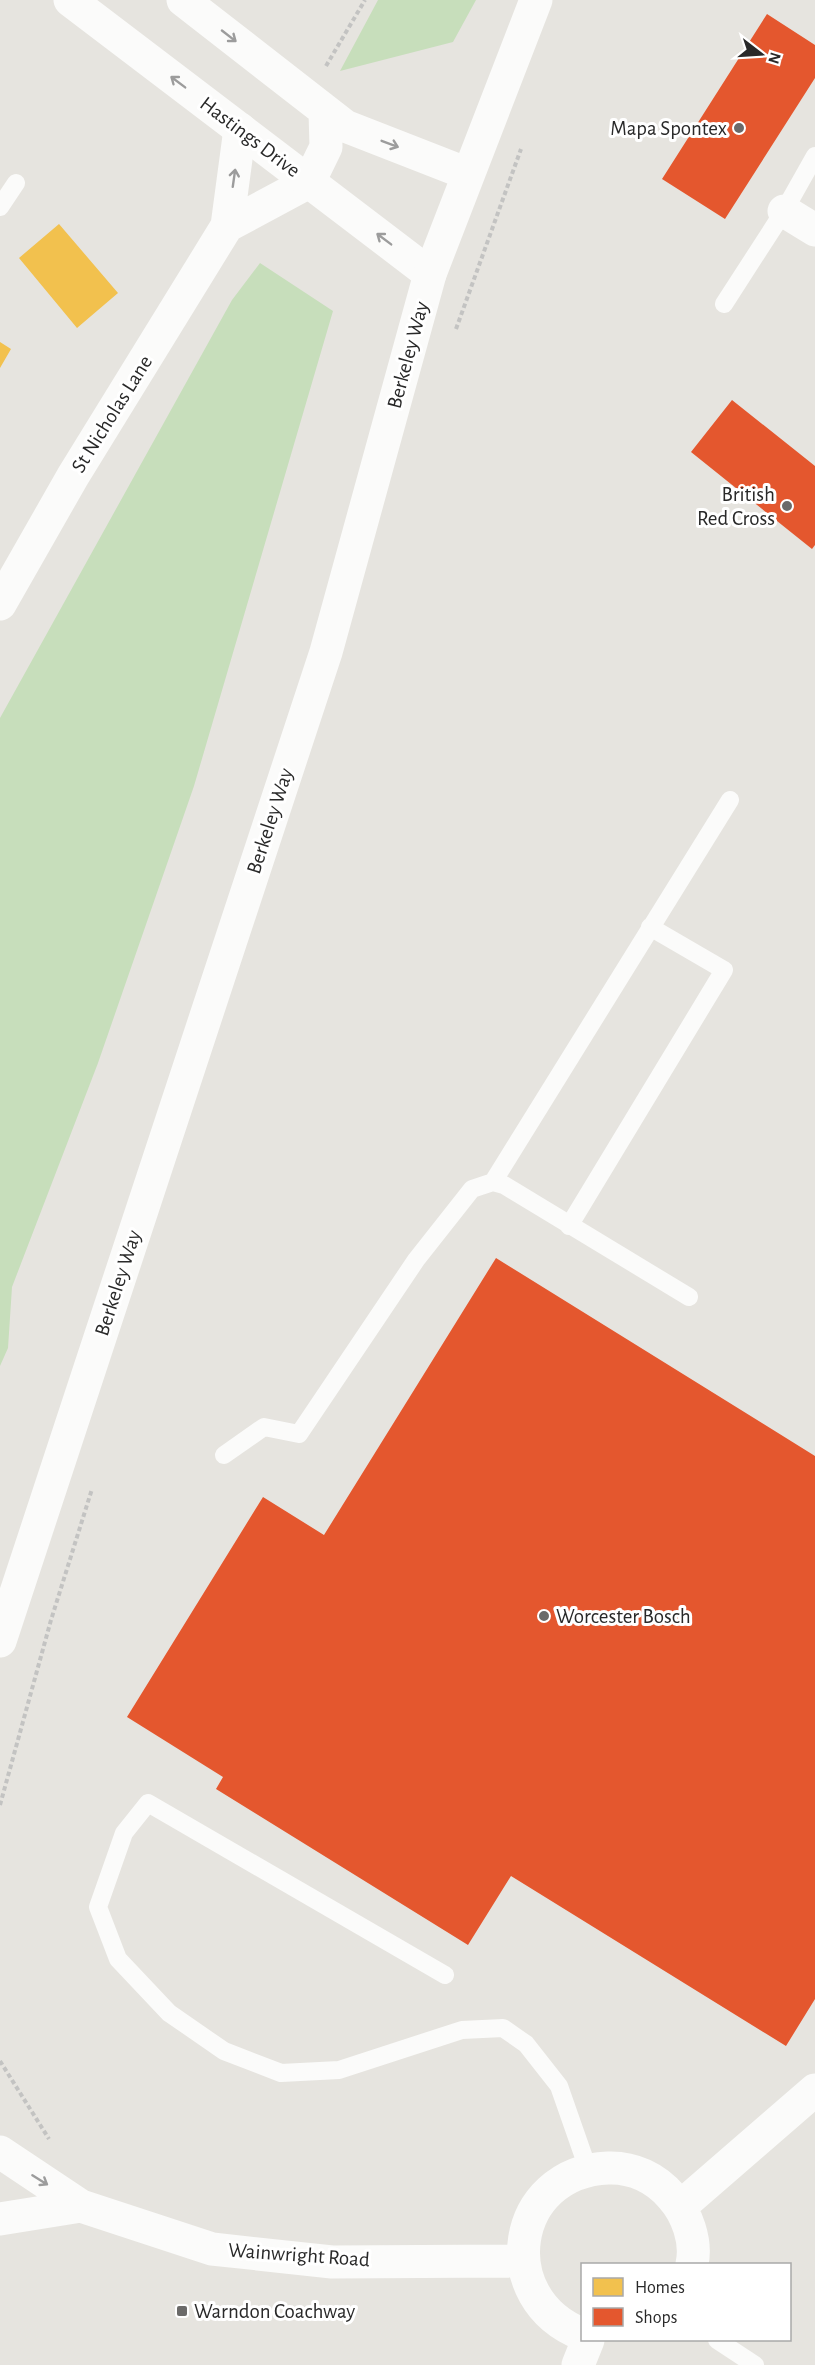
<svg xmlns="http://www.w3.org/2000/svg" width="815" height="2365" font-family="'Alegreya Sans',sans-serif">
<rect width="100%" height="100%" fill="#e6e4df"/>
<path fill="#c7debb" d="M378,0H476L453,42L340,71Z
M260,263L333,311L194,786L98,1063L12,1287L8,1348L0,1366V718L232,300Z"/>
<path fill="#f2c14e" d="M59,224L118,293L77,328L19,258Z
M0,342L11,349L0,368Z"/>
<path fill="#e4572e" d="M767,14L815,45V78L725,219L662,179Z
M732,400L815,466V545L812,549L691,452Z
M496,1258L815,1456V1999L786,2046L511,1876L468,1945L216,1789L223,1777L127,1717L263,1497L324,1535Z"/>
<g fill="none" stroke-linecap="round" stroke-linejoin="round">
<path stroke="#c3c3c2" stroke-width="4" stroke-dasharray="4.5 3" stroke-linecap="butt" d="M326,66L365,0
M456,329L521,149
M0,1805L51,1620L92,1489
M0,2061L49,2139"/>
<path stroke="#fbfbfa" stroke-width="18" d="M0,207L16,183
M724,304L784,211L815,156
M493,1182L730,800
M569,1226L724,970L650,927
M224,1455L264,1427L299,1434L416,1260L472,1189L493,1182L504,1185L689,1297
M445,1975L148,1803L124,1833L98,1907L118,1959L169,2013L224,2051L281,2073L339,2070L462,2030L503,2028L526,2044L559,2086L588,2169
M717,2340L755,2365"/>
<path stroke="#fbfbfa" stroke-width="33" d="M784,211L815,230
M227,226L309,182
M0,604L73,476L227,226L240,129
M0,2152L81,2206L212,2249L332,2262L523,2261
M680,2207L815,2090
M0,2219L81,2206
M582,2334C492,2299 510,2172 608,2168C633,2167 656,2178 672,2197C687,2214 697,2241 692,2264
M578,2365L588,2340"/>
<path stroke="#fbfbfa" stroke-width="33" d="M70,0L430,274
M183,0L345,126L468,174
M309,182L326,147L325,112"/>
<path stroke="#fbfbfa" stroke-width="33" d="M0,1641L326,652L430,274L536,0"/>
</g>
<defs><path id="oneway-shaft" d="M-6 0H5M1.5-3L5.5 0L1.5 3" fill="none" stroke-width="1.6" stroke-linecap="round" stroke-linejoin="round" transform="scale(1.5)"/></defs>
<g stroke="#9c9c9c">
<use href="#oneway-shaft" transform="translate(229 36) rotate(38)"/>
<use href="#oneway-shaft" transform="translate(178 82) rotate(-143)"/>
<use href="#oneway-shaft" transform="translate(390 144) rotate(21)"/>
<use href="#oneway-shaft" transform="translate(234 178) rotate(-82)"/>
<use href="#oneway-shaft" transform="translate(384 239) rotate(-143)"/>
<use href="#oneway-shaft" transform="translate(40 2180) rotate(32)"/>
</g>
<g fill="#6b6a69" stroke="#fff" stroke-width="2">
<circle cx="739" cy="128" r="6"/>
<circle cx="787" cy="506" r="6"/>
<circle cx="544" cy="1616" r="6"/>
<rect x="176" y="2305" width="12" height="12" rx="3"/>
</g>
<g text-anchor="middle" dominant-baseline="central" stroke-width="6" stroke-linejoin="round" paint-order="stroke">
<g font-size="21" fill="#292929" stroke="#fff" text-anchor="end">
<text x="727" y="128">Mapa Spontex</text>
<text x="775" y="494">British<tspan x="775" dy="24">Red Cross</tspan></text>
<text x="556" y="1616" text-anchor="start">Worcester Bosch</text>
<text x="194" y="2311" text-anchor="start">Warndon Coachway</text>
</g>
<g font-size="21" fill="#292929" stroke="#fff">
<text transform="translate(250 137) rotate(37)">Hastings Drive</text>
<text transform="translate(408 355) rotate(-75)">Berkeley Way</text>
<text transform="translate(112 414) rotate(-58)">St Nicholas Lane</text>
<text transform="translate(270 821) rotate(-72)">Berkeley Way</text>
<text transform="translate(118 1283) rotate(-72)">Berkeley Way</text>
<text transform="translate(299 2255) rotate(4)">Wainwright Road</text>
</g>
</g>
<rect x="581" y="2263" width="210" height="78" fill="#ffffff" stroke="#a9a9a9" stroke-width="1.5"/>
<rect x="593" y="2278" width="30" height="18" fill="#f2c14e" stroke="#a9a9a9" stroke-width="1.5"/>
<text x="635" y="2293" font-size="18" fill="#292929">Homes</text>
<rect x="593" y="2308" width="30" height="18" fill="#e4572e" stroke="#a9a9a9" stroke-width="1.5"/>
<text x="635" y="2323" font-size="18" fill="#292929">Shops</text>
<g transform="translate(761 54) rotate(107)" stroke="#ffffff" stroke-width="4.5" paint-order="stroke">
<path d="M0-4.5L10 22L0 15L-10 22Z" fill="#292929"/>
<text y="-9" font-size="16" font-weight="bold" text-anchor="middle" fill="#292929">N</text>
</g>
</svg>
